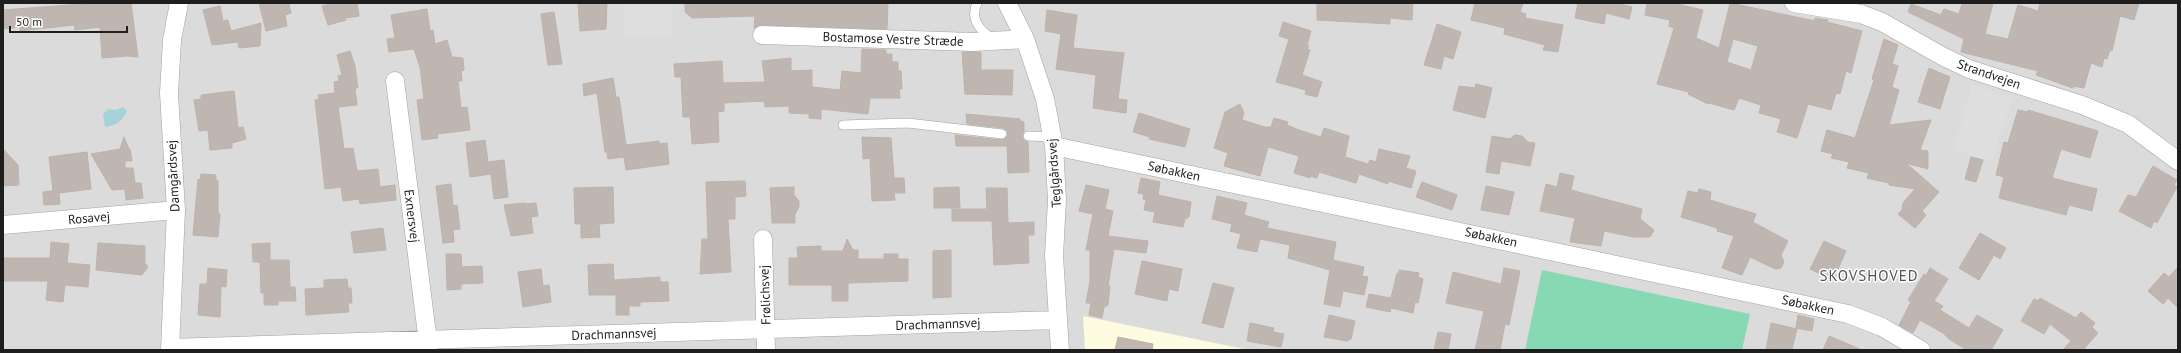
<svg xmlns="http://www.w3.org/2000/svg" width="2181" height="353" font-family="'PT Sans',sans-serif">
<rect width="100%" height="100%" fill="#efebe5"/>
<path fill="#dcdbdb" d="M3,3H2178V350H3Z"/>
<path fill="#fdfbe0" d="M1083,316L1249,350H1085Z"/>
<path fill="#87d9b4" d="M1542,270L1750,314L1742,350H1525Z"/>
<path fill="#dedede" d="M623,3H672L673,36L625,38Z
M1972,84L2013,98L1991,162L1954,150Z"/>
<path fill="#a8d2da" d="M123,107L127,111C123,121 115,126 105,127L103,114L108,109L116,110Z"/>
<path fill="#bfb6b2" stroke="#bfb1a8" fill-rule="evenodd" d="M96,3H131L138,57L127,56L102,58L100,27L75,30L74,25L20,31V27L3,29V10Z
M259,3H289L291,13L285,15L287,26L266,31Z
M335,3H357L359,16L345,18L346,20L328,25L322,6Z
M578,3H607L606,29L580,31Z
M685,3H888L887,29L762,25L754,28L755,16L692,18L685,12Z
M1317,3H1413L1412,20L1390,18V24L1317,20Z
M1475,3H1523L1520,12L1526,14L1525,18L1563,25L1558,52L1543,50L1545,45L1504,34L1505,28L1471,20Z
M1578,3H1617L1632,7L1629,19L1606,13L1604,24L1575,18Z
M1647,3H1681V5L1703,10L1696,38L1719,48L1730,3L1815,21V18L1828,20L1827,22L1862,31L1851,73L1846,71L1840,94L1836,93L1831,110L1808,104L1797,138L1777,132L1781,119L1759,113L1761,105L1739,98L1734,110L1709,103L1708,104L1688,94L1689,92L1657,84L1674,28L1669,26L1670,20L1645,15ZM1733,39L1758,46L1751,70L1727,62Z
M1962,3H1993L1985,34L2008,39L2018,5L2038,11L2040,3H2139L2134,20L2120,16L2112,51L2110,50L2107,59L2104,58L2102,67L2091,63L2084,88L2073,86V88L2036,75L2038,71L1961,52L1964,39L1908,12L1911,4L1941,15L1944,9L1959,14Z
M220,6L223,21L228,20L231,31L261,23L260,46L239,48L238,42L212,45L203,10Z
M427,9L430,31L433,30L435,44L447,40L452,57L463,58L464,70L461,71L462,81H458L461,108L467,107L470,130L437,134L438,138L422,140L417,100L424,99L420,67L414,49L389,52L387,39L395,38L391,15Z
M1047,10L1077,15L1073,48L1124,53L1118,99L1127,100L1126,113L1093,108L1096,75L1056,69L1061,34L1045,31Z
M554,12L562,64L548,65L541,14Z
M1283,22L1311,31L1307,45L1309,46L1307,49L1310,50L1302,75L1322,82L1317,97L1305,94L1306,90L1276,82L1289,39L1279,36Z
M1437,24L1461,32L1453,59L1444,56L1441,69L1424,65Z
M1884,39L1898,45L1892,64L1898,66L1892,87L1899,90L1889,125L1931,120L1920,150L1928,151V169L1906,163L1939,192L1922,211L1926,215L1915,228L1898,214L1902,210L1903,203L1915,189L1889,185V183L1867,178L1869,173L1847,168L1849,162L1831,158L1833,154L1821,151L1827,130L1855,138L1874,80L1872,79Z
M862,49L886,50V54H892V62H898V71H901L902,89H899L900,98H870L868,114L821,109V119L809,118V114L789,113V106L765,107L764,101L724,103V111L718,112L719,142L692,144L690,117H683L681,77H675L674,64L722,61L723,83L765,82L762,61L791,58V71L812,70V87L840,90L842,71L861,73Z
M350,51L355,66L358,88H355L357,105L338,107L344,149L353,148L357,171L378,169L380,187L395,185L396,200L360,204L359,199L343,201L341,187L325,189L315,100L319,99L318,95L335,93L334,82L339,81L338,76L342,75L337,55Z
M962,52H981V70H1013L1012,95L965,94Z
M1929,68L1950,77L1940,109L1918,102Z
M613,78L616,97H619L626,145L659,141V144L667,143L669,164L626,170L624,157L608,159L607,152H605L597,93L584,96L583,84Z
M1476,84L1492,88L1485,118L1453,110L1459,86L1475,88Z
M234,91L238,128L243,127L246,139L232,143V148L210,150L208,130L199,131L194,100L201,99V95Z
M1240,104L1244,113L1242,120L1265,127H1271L1274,118L1288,122L1287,125L1299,130L1321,137L1324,128L1349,136L1345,157L1368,164L1370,160L1376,162L1379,149L1410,156L1406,168L1416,171L1411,188L1388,181V184L1359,174L1356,183L1319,172L1317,178L1310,176V178L1294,173L1299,156L1268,147L1260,176L1224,166L1228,153L1214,148L1225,112Z
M2018,110L2027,112L2028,110L2098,131L2090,158L2061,149L2052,178L2097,189L2092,211L2069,205L2066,215L1999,198L2004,177L1996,175L2004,142L2008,143Z
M1139,113L1190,129L1185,147L1149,139L1150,137L1133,132Z
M966,114L1020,119V121L1024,122V131L1022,136L1024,141L1028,142L1029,172L1008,173L1007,146H956L955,135L1001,140L1008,135L1007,131L1003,128L967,124Z
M1515,135L1522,136L1528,142L1535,143L1530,166L1501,161L1499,174L1486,172L1492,136L1510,139Z
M124,137L129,149H130L132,161H125V168H133L135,183H141L143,198L126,200L125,189L112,190L91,154L120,149Z
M862,137L891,138L894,178H904L905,193H894L895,200L872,201L870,158L863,159Z
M485,140L488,162L504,160L508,197L494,199L491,174L470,177L466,143Z
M3,149L18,165L19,185L3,186Z
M87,152L91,189L59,193L60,204L44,205L43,192L53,191L49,157Z
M1971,157L1983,160L1976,182L1965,179Z
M2153,166L2177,180L2174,185L2177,187L2157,223L2154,221L2151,228L2119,211L2128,195L2136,197Z
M1560,173L1574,176L1571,190L1642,209L1640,219L1654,230L1650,237H1633L1604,231L1601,246L1570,242L1575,218L1540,211L1546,184L1557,187Z
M201,174L216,175V180L218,181V214H220L218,237L193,235L198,179L200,180Z
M1141,178L1160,182L1158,195L1191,202L1189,217L1185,219L1183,227L1153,222L1155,212L1144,210L1146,200L1143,199L1144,194L1138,193Z
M745,181L746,196L735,197V219H728L731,272L700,274L702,239H708L706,182Z
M1422,182L1457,195L1452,210L1416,197Z
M451,184L453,206L457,205L460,229L453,230L454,242L443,243L436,186Z
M1086,185L1109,190L1105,209L1113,211L1108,236L1148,241L1146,253L1114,249L1108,286H1110L1108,305L1104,307L1102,318L1089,315L1091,303H1086L1090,281V250H1086L1093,214L1079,211Z
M1486,186L1514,192L1509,215L1481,210Z
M613,187L614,223L599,224L600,237L581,238V224H575L574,188Z
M794,187V195L799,201V207L795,214V223H772L770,188Z
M959,187L960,208H934V188Z
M986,188H1007L1008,223L1034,222V235H1028L1029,263L994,265L992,221H952V209H987Z
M1699,189L1711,192L1710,200L1756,214L1753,222L1788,241L1781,255L1784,262L1781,268L1775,269L1750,257L1742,275L1722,268L1734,236L1717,231L1718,229L1714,227L1681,217L1688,191L1698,193Z
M1217,196L1247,203L1244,215L1269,222L1267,228L1336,242L1333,260L1364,267L1362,276L1368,277L1364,295L1343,291L1340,307L1324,304L1330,270L1288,258L1290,245L1260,239L1257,252L1237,248L1241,234L1230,231L1232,224L1212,219Z
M525,203V204L536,203L538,216L531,217L533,233L511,236L504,205Z
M383,228L386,250L354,253L351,232Z
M1980,233L2006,248L2000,259L1994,255L1979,280L1959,268Z
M847,239L853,250H858V259H884V254H898V259H908V281L848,283V301H832V285H789V258H798L797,247L821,246V251H843Z
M1824,241L1846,251L1833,280L1810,269Z
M51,242L69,244L67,263L90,265L88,287L65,285L63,302L46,300L48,281H3V258H50Z
M98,243L145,246V263L148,267L142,275L96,270Z
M270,243V260H289L290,287H295L296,301H278V305H264V293H261L260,262H253L252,244Z
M951,250V297L933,298V251Z
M446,254H461L462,267L482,266L483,283L461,284V289L447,290Z
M1142,261L1182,269L1178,291L1169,289L1167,301L1135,294Z
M613,264L614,280L660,277V282H668L669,301L640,302V306H629V315H616V295H589L588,265Z
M2178,267V308L2168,298L2163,304L2148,291L2164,273L2169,277Z
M208,268L227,270L226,287L221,286L220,317L198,315L200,284H207Z
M1504,268L1520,271L1509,325L1505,324L1500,350H1475L1484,311L1446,303L1453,272L1501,284Z
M1930,268L1948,279L1934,301L1943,306L1940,310L1969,328L1977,315L2003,330L1991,350H1967L1949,339L1943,333L1920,320L1913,333L1899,325L1911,302L1908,300L1924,274L1926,276Z
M541,269L543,286L549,285L551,302L523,307L518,272Z
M1399,270L1419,273L1418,277L1423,279L1418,303L1415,302L1413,313L1391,308L1390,312L1366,307L1369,294L1391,298L1397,273H1399Z
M347,279L348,288H351L352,303H348L349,312L306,315L305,289L324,288V280Z
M1213,283L1234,288L1223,328L1202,323Z
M2040,298L2076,318L2081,312L2095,323L2092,327L2098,333L2083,350H2063L2071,341L2050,324L2044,334L2021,321L2034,299L2038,301Z
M1329,315L1355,321L1351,339L1347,341L1324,337Z
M1798,315L1814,319L1812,331L1796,328Z
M1250,323L1274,328L1273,332L1284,334L1281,347L1247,341Z
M1771,323L1797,329L1792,349L1766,350Z
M1438,332L1451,334L1448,350H1434Z
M1829,336L1862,350H1823Z
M1118,337L1153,344L1152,350H1115Z"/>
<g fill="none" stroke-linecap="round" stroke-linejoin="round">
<defs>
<path id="service" d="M977,3C970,19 979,30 993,39
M843,125L908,123L1002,134
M1028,136L1052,137"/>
<path id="minor" d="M1007,3L1025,39L1045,99L1054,146L1057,200L1054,256L1060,350
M1794,3L1861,14L1882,22L1942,56L1969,69L2082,105L2128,124L2178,161
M762,35L973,42L1025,39
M395,81L429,350
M1054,146L1848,314L1882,327L1921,350
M3,225L176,210
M763,239L766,350
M170,348L1058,320
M170,350L176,210L169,93L172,40L179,3"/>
</defs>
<use href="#service" stroke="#a2a2a2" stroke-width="10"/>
<use href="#minor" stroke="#a2a2a2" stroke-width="19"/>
<use href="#service" stroke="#fff" stroke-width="9"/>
<use href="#minor" stroke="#fff" stroke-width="18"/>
</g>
<g text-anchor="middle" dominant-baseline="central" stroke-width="3" stroke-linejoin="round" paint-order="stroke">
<g font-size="13" fill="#1e1e1e" stroke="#fff">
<text transform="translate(893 39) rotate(2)">Bostamose Vestre Stræde</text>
<text transform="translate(1989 74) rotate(19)">Strandvejen</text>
<text transform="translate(1174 171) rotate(12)">Søbakken</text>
<text transform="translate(1054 173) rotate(-94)">Teglgårdsvej</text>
<text transform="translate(173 176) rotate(-93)">Damgårdsvej</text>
<text transform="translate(412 216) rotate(83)">Exnersvej</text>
<text transform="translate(89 218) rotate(-5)">Rosavej</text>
<text transform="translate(1491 237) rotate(12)">Søbakken</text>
<text transform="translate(765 295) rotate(-92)">Frølichsvej</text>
<text transform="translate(1808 305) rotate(12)">Søbakken</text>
<text transform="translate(938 324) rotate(-2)">Drachmannsvej</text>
<text transform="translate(614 334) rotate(-2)">Drachmannsvej</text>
</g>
<g font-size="15" letter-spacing="1" fill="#515151" stroke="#fff">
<text x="1869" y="275">SKOVSHOVED</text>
</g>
</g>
<rect width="2181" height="353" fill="none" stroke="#1e1e1e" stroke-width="8"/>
<path d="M10 26v6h117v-6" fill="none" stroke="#1e1e1e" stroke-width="2"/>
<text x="16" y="26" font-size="12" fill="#1e1e1e" stroke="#ffffff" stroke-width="3" paint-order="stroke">50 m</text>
</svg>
